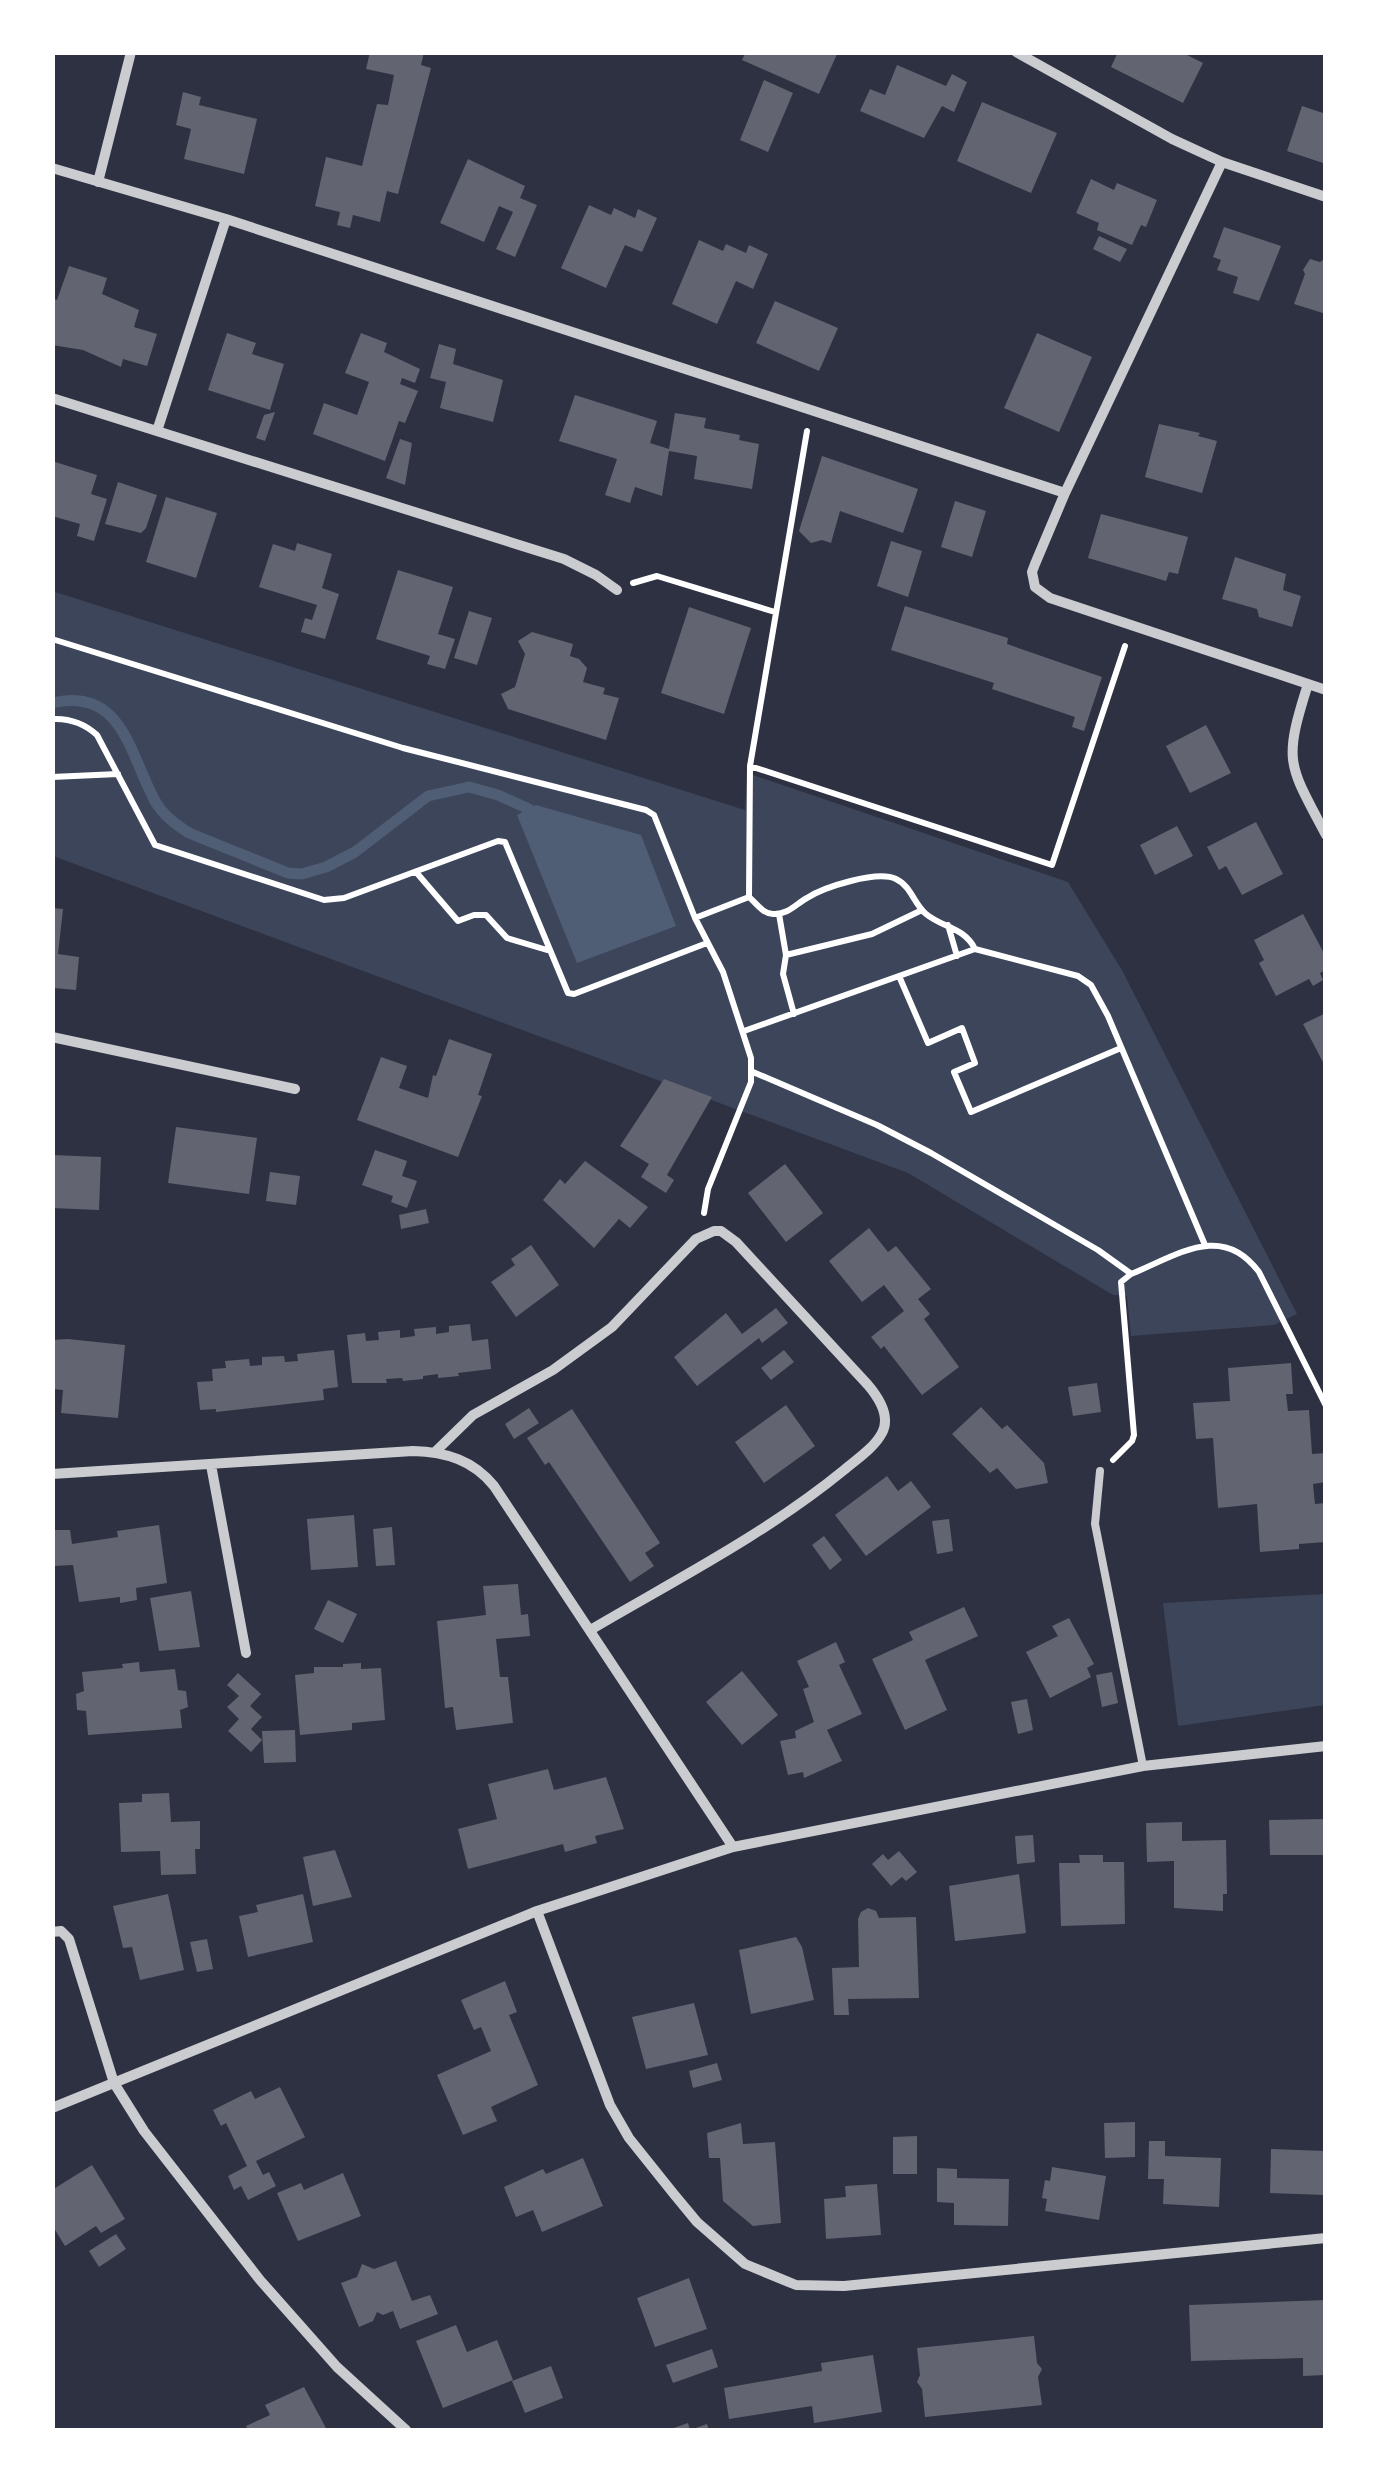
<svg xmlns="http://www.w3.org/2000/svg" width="1378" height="2483" font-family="'Alegreya Sans',sans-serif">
<rect width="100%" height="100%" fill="#2d3142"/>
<path fill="#3c4559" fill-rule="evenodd" d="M52,591L745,810L747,773L1068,882L1123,972L1297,1314L1274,1325L1131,1336L1127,1296L1113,1295L908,1173L53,856ZM536,805L578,963L518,816Z
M1325,1594V1705L1178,1726L1163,1603Z"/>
<path fill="#4f5d75" d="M536,805L641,835L676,926L577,963L517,815Z"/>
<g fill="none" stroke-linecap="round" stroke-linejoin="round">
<path stroke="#4f5d75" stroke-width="11" d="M52,703C123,686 130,756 155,801C163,815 175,824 189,833L288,873L302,874L326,867L355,852L428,796L469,787L498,795L529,809"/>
</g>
<path fill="#626471" d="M370,52H424L421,65L431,68L398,194L387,191L380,222L353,215L350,228L337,225L340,212L315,206L326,157L362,166L377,104L388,105L394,75L366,69Z
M746,52H838L819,94L742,60Z
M1118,52H1181L1203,63L1183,103L1111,67Z
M897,65L946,86L952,74L967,82L954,112L942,106L924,138L860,111L870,89L885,95Z
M764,80L793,93L768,152L740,140Z
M183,92L201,97L199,105L257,119L244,174L184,159L191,129L176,125Z
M982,102L1057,133L1031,193L957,161Z
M1302,106L1326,114V164L1287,151Z
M468,159L525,186L520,198L537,205L515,257L496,249L513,212L499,206L484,242L440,223Z
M1091,179L1114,190L1117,183L1157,200L1146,227L1141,225L1132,245L1097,230L1099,223L1076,213Z
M589,205L611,215L614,208L635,218L638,209L657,218L642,252L625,245L606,288L561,268Z
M1224,227L1281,246L1259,301L1233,293L1238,277L1217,270L1221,260L1213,257Z
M1099,236L1127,249L1120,262L1093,249Z
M699,240L723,251L726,244L746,253L749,245L768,254L753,289L736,281L717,324L672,304Z
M1326,258V314L1294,304L1305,274L1303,270L1310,259L1320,262Z
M69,266L107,278L102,294L139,310L134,327L157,334L147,366L123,359L121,367L83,350L52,345V298L57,300Z
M775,301L838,328L819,371L756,343Z
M227,333L256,343L252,354L284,364L270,410L208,390Z
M361,333L387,343L384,352L420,369L415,383L402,378L400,384L418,391L405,423L399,421L385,461L313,434L324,403L357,415L369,382L345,373Z
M1037,333L1092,357L1059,432L1004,408Z
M439,344L456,349L453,364L503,380L493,422L440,408L446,382L430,378Z
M575,395L657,421L650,443L669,449L675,413L706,418L704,428L740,435L739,440L759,444L752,489L694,479L697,456L669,451L662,496L635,487L630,503L605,495L617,459L559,441Z
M275,412L265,441L256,438L264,415Z
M1159,424L1200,433L1198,436L1217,441L1202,493L1145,477Z
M400,439L412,443L405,485L386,478Z
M822,456L918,489L903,533L840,511L831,543L822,540L811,543L799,531Z
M52,461L97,475L91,494L107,499L94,541L77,536L80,524L52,516Z
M118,482L157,495L146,528L141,533L105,524Z
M166,497L217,513L196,578L146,562Z
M955,501L986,511L972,557L941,547Z
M1101,514L1188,537L1178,574L1169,572L1166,581L1088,558Z
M891,541L922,551L908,597L877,586Z
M297,543L332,554L322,588L339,594L325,639L301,632L305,618L312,620L317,605L259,587L273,544L295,551Z
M1235,557L1286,574L1283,590L1301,596L1292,627L1259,617L1257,609L1222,599Z
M398,570L453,587L438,634L455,639L445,669L427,664L430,656L376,639Z
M905,606L1008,638L1007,644L1102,677L1084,731L1072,727L1075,717L992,689L994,683L891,650Z
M689,607L751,628L724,714L661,693Z
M469,611L492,618L477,665L454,658Z
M532,632L573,644L570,656L579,659L587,668L583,682L605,688L603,694L619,698L606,740L508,709L501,694L515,687L525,654L518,641Z
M1206,725L1231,773L1190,793L1166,746Z
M1256,822L1283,874L1242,895L1226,866L1219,870L1207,847Z
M1177,826L1193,856L1155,875L1140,845Z
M52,908L63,909L58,954L79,957L76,990L54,988Z
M1303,914L1326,957V970L1320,973L1323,980L1313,986L1309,979L1276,996L1259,963L1264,960L1254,940Z
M1326,1013V1068L1303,1024Z
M449,1039L492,1054L478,1095L482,1096L458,1157L357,1120L381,1057L407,1066L399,1088L428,1098L433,1075L436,1076Z
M664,1079L712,1097L667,1175L674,1180L666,1193L641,1177L649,1164L620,1146Z
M176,1127L257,1138L249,1194L168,1183Z
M375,1150L407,1161L402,1176L417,1181L407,1208L391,1202L393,1196L362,1185Z
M52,1155L101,1157L99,1210L52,1208Z
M585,1161L648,1207L630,1228L619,1219L594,1248L543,1200L560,1179L565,1184Z
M785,1164L823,1213L786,1242L748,1193Z
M270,1172L300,1176L296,1205L266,1201Z
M426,1209L429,1223L401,1229L399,1215Z
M869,1228L888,1252L896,1246L931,1289L918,1299L930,1314L924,1319L959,1367L922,1395L884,1346L881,1349L871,1337L904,1311L884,1285L862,1302L829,1261Z
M531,1245L559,1285L516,1317L491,1282L515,1265L511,1259Z
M776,1308L788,1323L762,1343L759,1338L697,1386L674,1357L726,1313L742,1334Z
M470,1324L472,1341L488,1339L491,1369L458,1373L459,1376L438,1378V1374L423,1376V1379L403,1381L402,1378L386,1379L387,1383H352L347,1335L365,1333L366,1341L379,1340L378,1332L400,1330V1338L415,1336L414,1329L436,1327V1334L449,1332V1326Z
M68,1339L125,1345L118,1418L61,1413L63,1390L52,1389V1340Z
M334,1350L338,1387L323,1389L324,1400L216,1412V1409L200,1410L197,1382L213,1381L212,1369L226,1368L225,1361L249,1359L250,1366L262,1365V1357L284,1356L285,1362L298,1361L297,1354Z
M784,1350L794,1362L771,1380L761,1368Z
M1291,1363L1293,1394H1286L1288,1411L1309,1410L1312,1454L1326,1453V1482L1313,1484L1315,1504L1326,1503V1542L1299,1544V1549L1260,1552L1257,1504L1218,1508L1213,1438L1196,1439L1193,1403L1230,1401L1228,1368Z
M1097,1383L1101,1412L1073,1416L1068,1387Z
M786,1405L815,1446L764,1483L735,1442Z
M981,1407L1002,1429L1007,1425L1044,1463L1048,1483L1016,1489L997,1468L990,1473L952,1434Z
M529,1408L539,1423L514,1439L505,1424Z
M572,1409L660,1543L645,1553L654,1566L630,1582L549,1462L545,1465L527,1438Z
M887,1476L898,1491L911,1481L931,1507L866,1556L835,1515Z
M354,1515L358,1567L311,1570L307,1519Z
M949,1519L953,1551L937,1554L932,1521Z
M159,1525L167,1583L136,1588L137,1600L120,1603V1597L79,1602L73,1565L52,1566V1530H70L72,1544L118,1537L117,1531Z
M392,1527L395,1565L376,1566L373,1529Z
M824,1536L842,1560L830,1570L812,1545Z
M518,1584L521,1615L528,1614L530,1636L496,1639L500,1677H508L513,1723L456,1730L453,1707L445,1708L437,1621L486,1615L483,1586Z
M191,1591L200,1647L159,1651L150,1598Z
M328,1600L357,1614L343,1643L314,1629Z
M964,1607L978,1636L925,1660L947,1710L905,1730L872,1659L913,1640L909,1632Z
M1069,1618L1094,1664L1087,1668L1091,1677L1050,1698L1026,1652L1058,1636L1052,1626Z
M836,1642L845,1662L839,1665L862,1714L827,1730L842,1761L804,1778L803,1772L788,1775L780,1741L796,1738L795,1731L814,1722L803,1689L809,1687L797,1661Z
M139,1662L140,1672L175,1669L178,1690L186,1691L188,1707L180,1710L182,1728L88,1735L86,1711L77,1710L76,1694L84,1691L82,1672L123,1668L122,1664Z
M361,1663V1669L381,1668L385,1720L352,1723V1730L300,1735L295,1675L314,1673V1667H343V1664Z
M742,1671L778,1715L742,1745L706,1702Z
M1112,1672L1118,1703L1102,1707L1096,1675Z
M238,1673L261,1694L250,1706L262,1717L251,1729L262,1740L251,1752L228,1731L239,1719L227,1707L239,1696L227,1685Z
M1027,1699L1033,1730L1018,1734L1011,1702Z
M295,1730L296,1762L264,1763L262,1731Z
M548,1769L554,1790L606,1777L624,1829L595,1836L597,1843L565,1852L563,1844L468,1869L458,1829L497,1819L488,1784Z
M169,1793L171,1822L200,1821V1849H195L196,1874L161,1875L160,1851L121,1852L119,1803L142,1802V1794Z
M1326,1819V1855H1270L1269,1820Z
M1182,1822V1841L1226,1840L1227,1894H1223V1911L1174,1908V1861L1147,1862L1146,1823Z
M1033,1835L1035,1862L1017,1864L1015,1836Z
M335,1850L352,1897L313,1906L303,1857Z
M899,1851L917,1872L906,1881L902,1877L891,1886L872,1864L883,1854L888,1860Z
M1079,1855H1103V1862H1124L1125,1924L1061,1926L1059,1863H1080Z
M1019,1874L1026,1933L955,1941L949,1886Z
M168,1894L184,1970L140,1980L132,1947L123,1948L113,1906Z
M303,1894L313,1942L248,1957L239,1916L258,1912L256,1905Z
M868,1908L876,1911L879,1918L916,1917L919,1998L848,1999L849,2015H834L832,1968L859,1967L858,1919L861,1912Z
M796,1937L802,1947L814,2000L751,2014L739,1950Z
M207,1939L213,1969L197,1972L190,1942Z
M505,1981L517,2012L509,2015L538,2085L491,2107L497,2121L463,2135L437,2075L491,2051L481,2027L474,2030L461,2000Z
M694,2003L708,2055L646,2069L632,2017Z
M717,2063L722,2080L693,2088L689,2071Z
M280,2087L305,2137L256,2161L263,2175L269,2172L276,2186L248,2200L241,2186L234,2190L228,2176L247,2166L226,2123L221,2126L213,2110L251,2091L255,2099Z
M1135,2122V2157L1105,2158L1104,2123Z
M741,2123L743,2144L775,2142L781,2223L753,2226L723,2201L720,2158H709L707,2133Z
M917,2136V2174H893V2137Z
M1149,2141H1165V2156L1221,2158L1219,2207L1163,2204L1164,2179H1148Z
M1271,2149L1326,2151L1324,2195L1270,2193Z
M583,2158L603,2206L542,2232L533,2210L516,2217L504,2187L543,2169L546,2174Z
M92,2165L125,2219L101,2233L96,2226L65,2246L52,2225V2190Z
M1052,2167L1106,2176L1099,2220L1045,2211L1047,2199L1042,2198L1045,2180L1050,2181Z
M937,2168L957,2169V2178L1009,2179L1008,2226L954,2225V2203L937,2202Z
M343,2173L361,2216L298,2241L277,2193L301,2183L304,2190Z
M877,2184L881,2235L826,2239L824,2199L846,2197L845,2186Z
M116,2234L126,2249L99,2267L89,2251Z
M396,2261L412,2301L430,2295L438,2314L400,2329L393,2311L383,2315L377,2312L373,2321L359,2327L341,2283L357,2277L362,2264L374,2269Z
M689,2278L707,2329L655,2347L637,2298Z
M1326,2300V2375L1303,2376V2358L1191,2361L1189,2305Z
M456,2325L467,2352L497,2340L513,2380L443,2408L416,2341Z
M1034,2336L1037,2363L1042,2369L1038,2377L1042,2405L925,2417L922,2389L917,2382L920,2375L917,2348Z
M712,2349L718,2367L673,2383L666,2365Z
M873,2355L882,2412L814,2423L812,2406L729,2419L724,2388L822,2371L821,2363Z
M551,2366L563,2398L525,2413L512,2381Z
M304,2387L327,2430H248L246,2426L270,2415L265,2405Z
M688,2423L690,2430L707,2424L709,2430H668Z"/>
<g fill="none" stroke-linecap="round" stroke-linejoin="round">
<path stroke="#fff" stroke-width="6" d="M633,583L657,576L775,612
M52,639L403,748L646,810L654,815L695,918L723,972L751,1058V1082L708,1189L704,1213
M52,719C69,718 85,724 97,735L155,845L324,900L344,898L498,841L505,842L568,993L574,994L707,943
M750,766L1052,865L1125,646
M52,777L118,774
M416,872L458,921L474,915H486L507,938L547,950
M749,897C756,903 763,914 773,914C788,915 796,904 807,898C824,887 877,870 896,879C911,886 914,904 926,914C943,928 964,927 975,949
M779,914L786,955L783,974L794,1014
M695,918L749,897L750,766L807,431
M948,925L957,956
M786,955L872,934L922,910
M899,976L928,1043L962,1028L975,1063L954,1072L971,1112L1121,1048
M744,1031L975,949L1078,976L1091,985L1108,1016L1205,1245
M753,1072L877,1125L931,1153L1098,1250L1130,1273
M1113,1460L1132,1441L1134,1435L1121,1282L1131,1274C1178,1255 1222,1222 1259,1272L1326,1406"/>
<path stroke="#caccd0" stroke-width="8" d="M1100,1471L1095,1524L1143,1766"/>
<path stroke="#caccd0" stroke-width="10" d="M1016,52L1172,139L1222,162L1326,197
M1222,162L1065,493L1035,564L1032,572L1035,587L1050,598L1326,690
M52,168L226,219L1065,493
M98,182L131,52
M52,398L564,559L596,575L617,590
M157,431L226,219
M1308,684C1283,763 1288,763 1326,835
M52,1037L295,1089
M435,1452L473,1415L553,1370L612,1327L696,1239L714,1231H721L736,1242L868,1385C879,1398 891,1416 882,1433C874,1448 857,1459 844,1470C767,1533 677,1579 592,1629
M211,1465L246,1653
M52,1474L413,1451C446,1452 473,1460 494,1486L733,1847
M537,1911L610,2105L629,2138L673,2193L697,2222L745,2264L796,2285L844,2286L1326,2238
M52,1932L61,1931L69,1939L114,2083L144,2131L260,2280L337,2367L406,2430
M52,2108L537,1911L733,1847L1143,1766L1326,1746"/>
</g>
<rect width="1378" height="2483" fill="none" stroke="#ffffff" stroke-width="110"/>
</svg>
